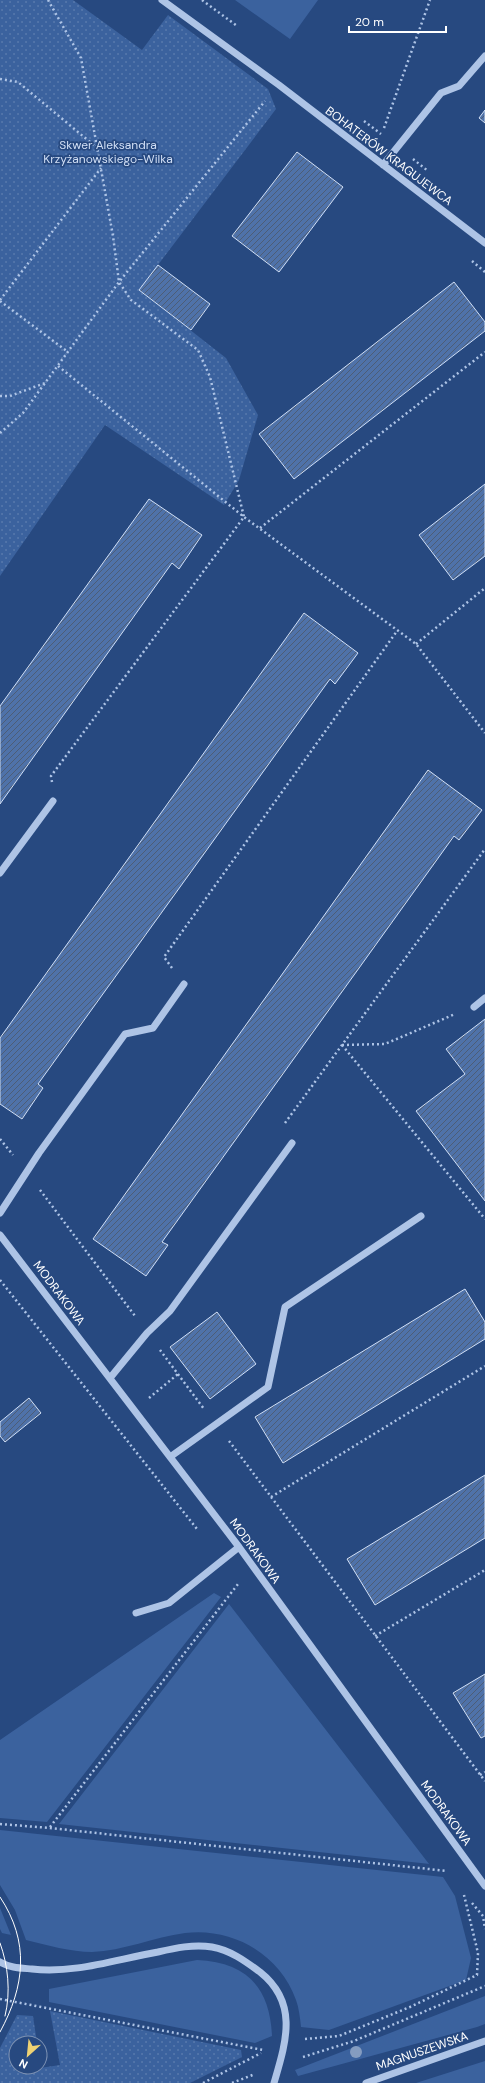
<svg xmlns="http://www.w3.org/2000/svg" width="485" height="2083" font-family="'DM Sans',sans-serif">
<defs>
<pattern id="park-dots" width="8" height="8" patternUnits="userSpaceOnUse"><rect width="8" height="8" fill="#3b629e"/><path d="M2 2h.1M6 6h.1" fill="none" stroke="#587aad" stroke-width="1.8" stroke-linecap="round"/></pattern>
<pattern id="building-hatch" width="6" height="6" patternUnits="userSpaceOnUse"><rect width="6" height="6" fill="#4f72a9"/><path d="M-1 1l2-2M0 6l6-6M5 7l2-2" fill="none" stroke="#4d5d76"/></pattern>
</defs>
<rect width="100%" height="100%" fill="#274980"/>
<path fill="#3b629e" d="M235,0H318L290,39Z
M214,1593L221,1597L47,1822L0,1818V1740Z
M229,1604L429,1864H430L59,1824Z
M0,1830L443,1877L455,1896L471,1958L466,1980L329,2030L301,2027C300,2018 299,2008 296,2000C280,1954 232,1927 185,1933C154,1937 123,1951 92,1952C71,1952 47,1945 26,1940L15,1910L0,1885Z
M0,1908L11,1935L2,1933L0,1929Z
M197,1960C246,1962 270,1987 272,2036L255,2043L49,2002V1989Z
M485,1996V2024L477,2027L298,2076L295,2070Z
M485,2061V2083H416Z"/>
<path fill="url(#park-dots)" d="M0,0H73L142,50L168,15L268,89L276,109L139,290L226,358L258,415L239,480L224,505L105,425L0,576Z
M50,2011L241,2050L242,2057L190,2083H0V2048L17,2015L33,2016L37,2043H16V2067L40,2068L60,2065Z"/>
<path fill="url(#building-hatch)" stroke="#d1dff5" d="M485,110V123L479,118Z
M297,152L343,187L279,272L232,236Z
M158,265L210,304L191,330L139,290Z
M454,282L485,322V331L294,479L259,434Z
M485,484V556L453,580L419,535Z
M149,499L202,535L179,569L172,563L0,804V706Z
M304,613L358,653L335,684L330,679L38,1084L43,1088L22,1119L0,1104V1038Z
M428,770L482,810L459,840L454,836L162,1242L168,1245L146,1276L93,1239Z
M485,1019V1201L416,1111L465,1074L446,1049Z
M465,1289L485,1322V1339L283,1463L255,1417Z
M217,1312L256,1364L210,1399L170,1347Z
M29,1398L41,1413L5,1442L0,1436V1422Z
M485,1475V1538L375,1605L347,1559Z
M485,1674V1736L481,1738L453,1693Z"/>
<g fill="none" stroke-linecap="round" stroke-linejoin="round">
<path stroke="#aec4e6" stroke-width="2.5" stroke-dasharray="2 3" stroke-linecap="butt" d="M48,0L81,58L113,236L119,282L131,300L198,350L210,377L244,517L51,776L52,782
M202,0L237,26
M0,79L18,82L96,147
M364,121L381,134
M384,128L430,0
M413,159L428,171
M472,261L485,272
M0,300L101,168
M0,301L68,352
M58,366L244,517L416,644L485,733
M0,396H10L45,383
M0,433L23,413L119,282L265,101
M260,528L485,352
M416,644L485,588
M172,968L164,957L397,631
M342,1045L485,1219
M342,1045L385,1044L455,1014
M285,1123L485,849
M0,1139L13,1155
M40,1190L135,1316
M0,1280L197,1529
M160,1350L204,1409
M149,1398L178,1374
M229,1441L485,1781
M271,1497L485,1366
M375,1636L485,1570
M480,1775L485,1772
M0,1824L50,1828L447,1871
M50,1827L238,1584
M472,1903L483,1916L485,1929
M0,1999L263,2050
M305,2039L339,2036L410,2007L477,1975L478,1953L464,1895
M303,2057L354,2041L485,1986
M203,2083L261,2053
M232,2083L255,2074"/>
<path stroke="#aec4e6" stroke-width="7" d="M162,0L279,85L485,243
M383,165L441,93L459,86L485,56
M0,873L53,801
M474,1007L485,998
M0,1213L39,1153L125,1034L153,1028L184,984
M0,1235L239,1547L485,1886
M110,1378L147,1333L170,1311L292,1143
M170,1457L268,1387L285,1307L421,1216
M136,1613L169,1603L239,1547
M0,1962C10,1968 21,1968 32,1969C74,1974 117,1959 158,1952C175,1948 194,1944 212,1947C230,1950 245,1961 260,1972C299,2003 286,2042 274,2083
M366,2083L485,2041"/>
<path stroke="#fff" stroke-width="1" d="M0,1897C30,1942 25,1986 0,2032
M0,1943C8,1965 11,1992 5,2016"/>
</g>
<circle fill="#849cc0" cx="356" cy="2052" r="6"/>
<g text-anchor="middle" dominant-baseline="central" stroke-width="3.5" stroke-linejoin="round" paint-order="stroke">
<g font-size="12" fill="#d1dff5" stroke="#274980">
<text x="108" y="145">Skwer Aleksandra<tspan x="108" dy="14">Krzyżanowskiego-Wilka</tspan></text>
</g>
<g font-size="12" fill="#fff" stroke="#274980">
<text transform="translate(389 156) rotate(37)">BOHATERÓW KRAGUJEWCA</text>
<text transform="translate(59 1293) rotate(53)">MODRAKOWA</text>
<text transform="translate(255 1551) rotate(54)">MODRAKOWA</text>
<text transform="translate(446 1813) rotate(54)">MODRAKOWA</text>
<text transform="translate(422 2051) rotate(-19)">MAGNUSZEWSKA</text>
</g>
</g>
<g transform="translate(28 2055) rotate(207)"><circle r="19" fill="#274980" stroke="#7d92b3"/>
<path d="M0-3L7 15L0 10L-7 15Z" fill="#efd273"/>
<text y="-6" font-size="11" font-weight="bold" text-anchor="middle" fill="#ffffff">N</text>
</g>
<path d="M349 26v6h97v-6" fill="none" stroke="#ffffff" stroke-width="2"/>
<text x="355" y="26" font-size="12" fill="#ffffff" stroke="#274980" stroke-width="3" paint-order="stroke">20 m</text>
</svg>
